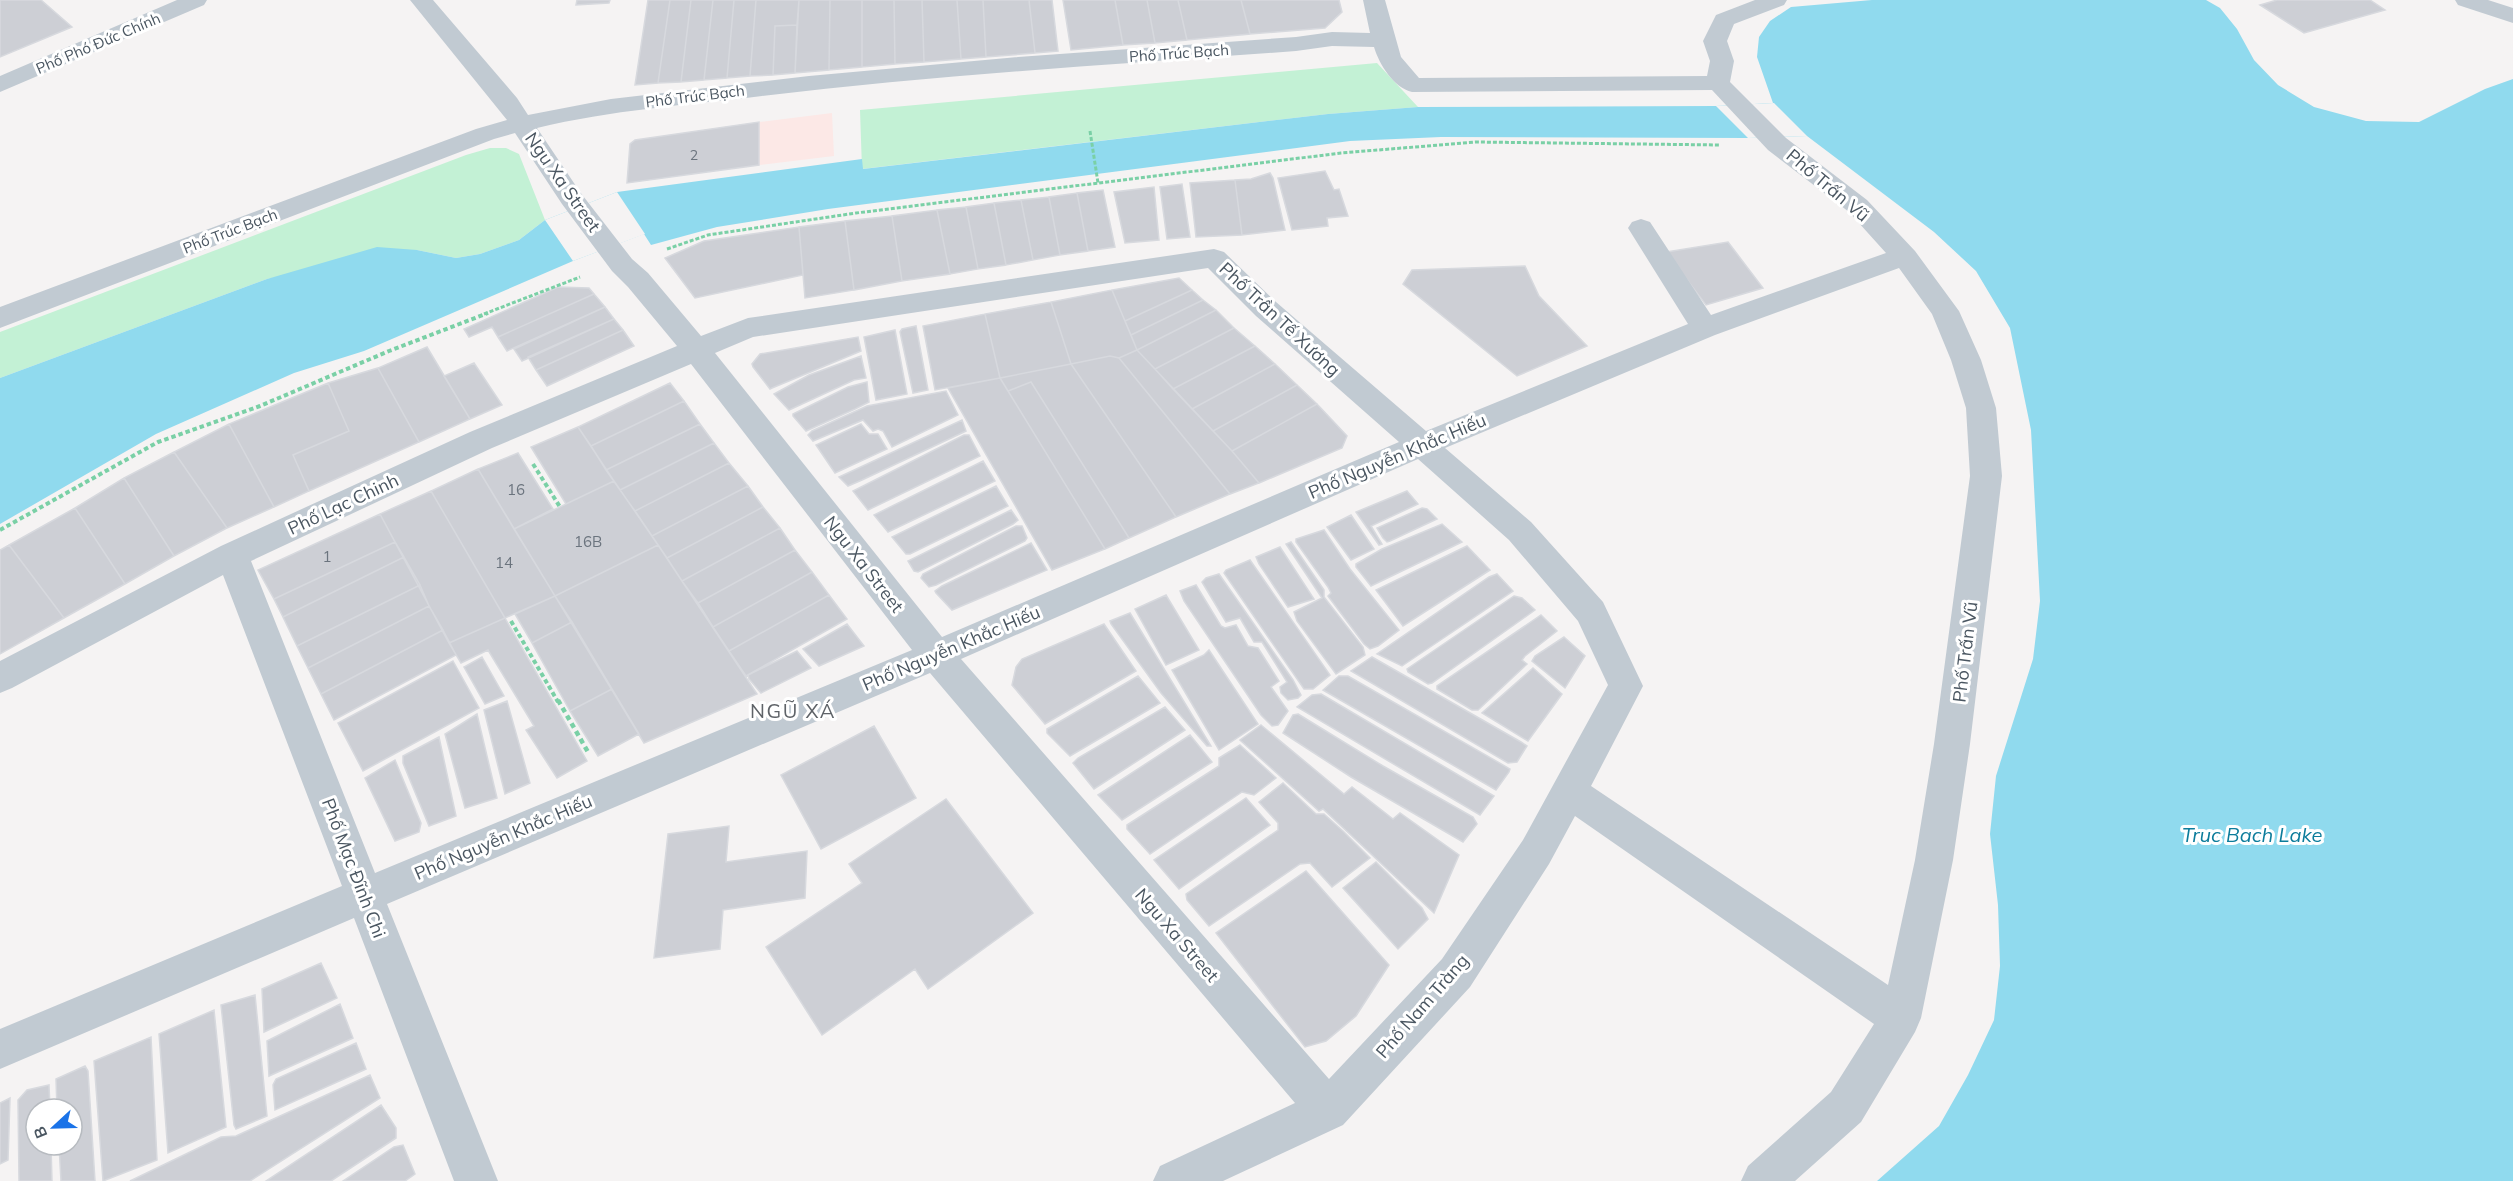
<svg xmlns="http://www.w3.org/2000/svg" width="2513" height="1181" font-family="Mulish,sans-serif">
<rect width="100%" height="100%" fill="#f5f3f3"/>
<path fill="#fce8e6" d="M832,113L834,156L759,165V122Z"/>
<path fill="#c3f1d5" d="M1377,63L1418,107L1328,114L862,169L860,110Z
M490,148H506L519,154L545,220L519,240L480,254L456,258L417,250L267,279L0,378V332L466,155Z"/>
<path fill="#90daee" d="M1872,0H2206L2220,8L2237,29L2254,60L2278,85L2314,107L2366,121L2419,122L2485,89L2513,79V1181H1877L1939,1126L1968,1075L1994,1020L2000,966L1998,905L1990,834L1996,776L2033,659L2040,601L2031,430L2010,328L1976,271L1934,232L1807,136L1748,138L1441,137L1350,141L828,209L717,227L651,245L644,234L573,261L364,351L294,373L156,434L0,524V378L267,279L377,247L417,250L456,258L480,254L519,240L545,220L617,192L862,159L863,169L1328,114L1418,107L1716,106L1773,103L1757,57L1759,37L1770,21L1791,7Z"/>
<path fill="#f5f3f3" d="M1774,103L1807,136L1748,138L1716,106Z
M617,192L645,234L573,261L545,220Z"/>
<path fill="#cdcfd5" stroke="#d7d9de" stroke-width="1.5" d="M0,0H41L72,27L0,57Z
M577,0H610L609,3L576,5Z
M648,0H670L658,83L635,85Z
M670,0H691L681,82L658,83Z
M691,0H713L704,80L681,82Z
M713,0H734L727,78L704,80Z
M734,0H756L750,76L727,78Z
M756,0H799L797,25L775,26L773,75L750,76Z
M799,0H830L829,70L795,73Z
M830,0H862V67L829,70Z
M862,0H894L895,64L862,67Z
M894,0H922L924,62L895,64Z
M922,0H957L961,59L924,62Z
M957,0H983L986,57L961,59Z
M983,0H1029L1035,53L986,57Z
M1029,0H1052L1058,51L1035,53Z
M1063,0H1115L1123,45L1071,50Z
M1115,0H1147L1155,43L1123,45Z
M1147,0H1178L1187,40L1155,43Z
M1178,0H1241L1250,34L1187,40Z
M1241,0H1339L1342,12L1325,28L1250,34Z
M2277,0H2370L2385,10L2304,33L2260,5Z
M797,25L795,73L773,75L775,26Z
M759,122V165L627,183L630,144L635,140Z
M1325,171L1334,190L1339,189L1348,216L1327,218L1328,226L1292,230L1278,178Z
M1270,173L1273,178L1285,230L1242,235L1235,180L1251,179Z
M1235,180L1242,235L1196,237L1190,183Z
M1182,184L1190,237L1167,239L1160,187Z
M1154,187L1159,240L1125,243L1114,192Z
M1103,190L1115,247L1088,251L1077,193Z
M1077,193L1088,251L1060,255L1049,197Z
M1049,197L1060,255L1033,260L1021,200Z
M1021,200L1033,260L1006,265L994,203Z
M994,203L1006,265L978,269L966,207Z
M966,207L978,269L950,274L937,210Z
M937,210L950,274L902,281L892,216Z
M892,216L902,281L854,290L845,221Z
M845,221L854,290L805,298L799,227Z
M799,227L803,275L695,298L665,258L704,241Z
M1728,242L1763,288L1706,305L1666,252Z
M1525,266L1539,296L1587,346L1517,376L1403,284L1412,270Z
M1179,278L1192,290L1125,321L1112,290Z
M558,287L589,288L594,294L498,337L492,327L469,337L464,329Z
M1112,290L1137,350L1119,358L1110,356L1071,364L1051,302Z
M1192,290L1203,300L1131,335L1125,321Z
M594,294L605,307L507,351L498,337Z
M1203,300L1216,310L1137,350L1131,335Z
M1051,302L1071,364L1000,378L985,314Z
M605,307L614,319L522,361L514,349Z
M1216,310L1234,328L1155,369L1137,350Z
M985,314L1000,378L935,390L923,326Z
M614,319L623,330L536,370L528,357Z
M916,326L928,390L913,393L900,332L902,329Z
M1234,328L1255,346L1173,389L1155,369Z
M623,330L634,346L547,386L536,370Z
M895,330L907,394L876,400L864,337Z
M858,337L861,351L772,388L770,389L753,367L752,364L760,354Z
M1255,346L1275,364L1192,409L1173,389Z
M427,347L470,419L419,442L378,368Z
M1137,350L1232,451L1259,483L1230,494L1119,358Z
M861,356L866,378L854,380L789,410L774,394L809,375Z
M1110,356L1119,358L1230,494L1176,517L1071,364Z
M474,363L502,405L470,419L444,376Z
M1071,364L1176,517L1129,538L1031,382L1008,391L1000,378Z
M1275,364L1297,385L1213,431L1192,409Z
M378,368L419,442L309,491L293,455L349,431L328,383Z
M1000,378L1008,391L1105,549L1052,570L948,388Z
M867,382L869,402L855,409L806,431L793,416V414L848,387Z
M1031,382L1129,538L1105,549L1008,391Z
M328,383L349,431L293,455L309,491L274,507L229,424Z
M670,383L684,401L591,446L578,427Z
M1297,385L1317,404L1232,451L1213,431Z
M946,391L958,415L892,447L883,431L878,429L873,431L863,420L813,441L808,435L812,431L867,406Z
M684,401L700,424L606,470L591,446Z
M1317,404L1347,436L1342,448L1259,483L1232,451Z
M962,420L966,431L862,480L848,486L839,477Z
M229,424L274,507L227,528L174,452Z
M700,424L714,443L620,490L606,470Z
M861,424L869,434H878L887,449L835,473L816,445Z
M578,427L614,481L566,504L531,447Z
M964,435H969L980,456L868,510L853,491Z
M714,443L729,463L635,511L620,490Z
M174,452L227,528L174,556L124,478Z
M518,453L553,509L514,529L478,469Z
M983,461L995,481L888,532L874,515Z
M729,463L748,486L652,536L635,511Z
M478,469L555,596L505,618L431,491Z
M124,478L174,556L125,584L75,508Z
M614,481L658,545L555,596L514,529Z
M748,486L763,507L667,558L652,536Z
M996,486L1008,506L910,554H906L892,537Z
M431,491L505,618L449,643L380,514Z
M1407,491L1418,504L1371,526L1382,544L1379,545L1356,512Z
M763,507L780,528L682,581L667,558Z
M75,508L125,584L64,618L9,545Z
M1422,508L1427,509L1437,519L1390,541L1387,542L1383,538L1377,528Z
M1011,510L1018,520L1013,524L918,572L914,571L908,561Z
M380,514L395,542L274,599L258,570Z
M1351,515L1374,549L1351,560L1327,527Z
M1442,524L1462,542L1371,586L1356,567V564L1382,549Z
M1016,526H1022L1027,538L1025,541L936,585L929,587L921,578L923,574Z
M780,528L795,550L698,603L682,581Z
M1324,530L1350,569L1399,630L1378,646L1370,649L1364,644L1328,596L1331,593L1328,587L1296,542V539Z
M395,542L404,557L283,617L274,599Z
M1291,542L1324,590V597L1363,647L1365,655L1336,674L1297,621L1294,612L1322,598L1286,544Z
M1031,543L1047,570L952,610L936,593L935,591L942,586Z
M9,545L64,618L0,654V550Z
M658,545L757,694L644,743L555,596Z
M1467,546L1490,570L1403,626L1376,590Z
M1280,547L1314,599L1288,607L1259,564L1256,557Z
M795,550L812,572L713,627L698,603Z
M404,557L420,585L297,646L283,617Z
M1250,560L1330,675L1313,689H1304L1224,573L1226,570Z
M812,572L829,595L729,651L713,627Z
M1219,574L1293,680L1301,695L1298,698L1288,700L1281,693L1280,687L1287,682L1262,642H1254L1240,618L1226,622L1202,582L1206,578Z
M1497,574L1513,591L1402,666L1377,654L1489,577Z
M420,585L429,606L308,668L297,646Z
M1196,585L1221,626L1225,628L1236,625L1248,646L1258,648L1279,681L1271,687L1288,711L1278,725L1272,726L1261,715L1184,601L1180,591Z
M829,595L847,619L746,676L729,651Z
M1166,595L1199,650L1166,665L1135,609Z
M555,596L572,622L532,643L515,614Z
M1514,596L1522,598L1535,610L1432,683L1428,684L1408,672L1407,669Z
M429,606L443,630L321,694L308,668Z
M1130,613L1211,746H1207L1161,693L1111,624L1110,621Z
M1541,615L1557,631L1525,656L1522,660L1527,664L1478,710H1472L1437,689V686Z
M505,618L587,761L557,778L526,730L534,726L488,650L461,663L449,643Z
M572,622L612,689L570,711L532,643Z
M847,624L864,646L819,666L803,649Z
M1104,624L1136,671L1045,724L1012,685L1016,667L1022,659Z
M443,630L456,655L334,720L321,694Z
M1564,637L1585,656L1565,688L1532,661L1535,656Z
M1209,650L1258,724L1219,750L1172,670L1204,655Z
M797,651L811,668L761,693L749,679L748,675Z
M482,657L504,696L485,704L464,667Z
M1372,657L1521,742L1527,746L1525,749L1517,762L1508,763L1351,671Z
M453,661L479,708L363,771L338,723Z
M1533,668L1562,694L1528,741L1482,713Z
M1138,676L1160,703L1070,756L1047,733V729Z
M1339,676H1348L1510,769L1509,772L1496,790L1323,690Z
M612,689L639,734L598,756L570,711Z
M1321,694L1494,796L1480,815L1297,707L1312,695Z
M507,701L530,783L505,794L484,710Z
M1165,707L1185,730L1094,789L1073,763L1078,758Z
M477,714L497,798L465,808L445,734Z
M1298,714L1383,766L1473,817L1477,824L1463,842L1351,777L1283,733L1293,715Z
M1261,725L1344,794L1352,787L1393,819L1400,813L1459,855L1434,913L1323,809L1319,811L1240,740Z
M874,726L916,798L821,849L781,775Z
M1190,735L1212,762L1122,820L1098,795Z
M439,737L456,816L429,826L403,763V756Z
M1240,745L1276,778L1254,795L1242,792L1150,854L1127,829V825L1219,766V758Z
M395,760L421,823L419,832L395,841L365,778Z
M1283,783L1316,814H1324L1343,831L1370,858L1332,887L1310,863L1300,864L1209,926L1187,900L1186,894L1278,830V823L1259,802Z
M1246,798L1270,825L1179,889L1154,860Z
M946,799L1033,913L928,989L915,969L822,1035L766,947L862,883L849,864Z
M729,826L726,862L807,851L805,898L723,910L720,949L654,958L668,834Z
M1376,862L1422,908L1428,919L1398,949L1343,888Z
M1306,871L1389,965L1356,1016L1326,1041L1305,1047L1216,933Z
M321,963L337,998L264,1032L262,989Z
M255,995L267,1116L236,1129L234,1125L221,1005Z
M340,1004L353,1038L269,1076L267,1041Z
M214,1010L226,1127L168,1153L159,1034Z
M151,1037L157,1160L103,1181L94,1061Z
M356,1043L366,1069L275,1110L273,1085L276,1079Z
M85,1066L88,1071L95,1181H61L59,1145H72V1109H57L56,1079Z
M370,1075L380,1098L250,1181H130L221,1137L236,1136Z
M49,1085L50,1109H36V1145H51L52,1181H19L18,1100L27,1090Z
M10,1098L8,1160L0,1164V1103Z
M381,1105L396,1128V1138L331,1181H266Z
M403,1145L415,1174L405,1181H343L394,1147Z"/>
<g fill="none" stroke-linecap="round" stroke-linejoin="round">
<path stroke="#7ad0a6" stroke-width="3" stroke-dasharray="4 2" stroke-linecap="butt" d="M1090,131L1098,183
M667,249L708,235L856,213L1341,153L1476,142L1720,145
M484,314L580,277"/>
<path stroke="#7ad0a6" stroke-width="4" stroke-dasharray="4.5 3" stroke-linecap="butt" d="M533,464L560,507
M0,530L158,442L260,406L389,351L488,313
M511,621L558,702"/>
<path stroke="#7ad0a6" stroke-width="4.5" stroke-dasharray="5 4" stroke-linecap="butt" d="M558,700L588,752"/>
<path fill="#c1cad2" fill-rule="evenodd" d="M177,0H207L204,5L0,92V76Z
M410,0H433L517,98L528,115L611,99L809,76L1018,57L1296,37L1332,32L1370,33L1363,0H1385L1401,57L1419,78L1707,76L1710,61L1703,41L1716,15L1755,0H1787L1784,5L1734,24L1727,41L1734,61L1730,82L1786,138L1867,200L1915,251L1959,311L1981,360L1996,408L2002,476L1970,744L1953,860L1921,1018L1915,1032L1861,1122L1795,1181H1741L1748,1166L1831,1092L1874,1024L1575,816L1549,864L1470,987L1343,1125L1223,1181H1153L1160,1166L1295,1103L930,673L387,904L498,1181H454L354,918L0,1069V1029L342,886L223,575L12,688L0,693V661L221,546L470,432L677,346L628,287L612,271L562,204L515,133L494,139L0,328V307L476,129L507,120ZM1332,46L1374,47C1379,64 1394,88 1412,92L1712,90L1768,150L1849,212L1886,253L1711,315L1650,222L1641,219L1632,222L1628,228L1688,324L1426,431L1276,302L1224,252L1214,249L748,318L701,336L648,273L632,259L580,192L537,128C611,110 687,105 762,96C939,75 1118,64 1296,51ZM1208,268L1256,316L1399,442L942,637L715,353L753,337ZM1899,268L1932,314L1951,360L1966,408L1970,476L1934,744L1915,860L1888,985L1591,786L1643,686L1603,602L1531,522L1445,448L1715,335ZM691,364L912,650L375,873L251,561L492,448ZM1418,459L1509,540L1578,621L1608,685L1523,840L1442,959L1329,1079L961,659Z
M2455,0H2488L2513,8V23L2458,5Z"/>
</g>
<g text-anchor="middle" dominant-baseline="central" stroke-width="6" stroke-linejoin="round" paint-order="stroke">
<g font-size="14" fill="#6b747e">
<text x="694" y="155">2</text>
</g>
<g font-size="15" fill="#4a5661" stroke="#fff">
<text transform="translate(98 43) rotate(-23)">Phố Phó Đức Chính</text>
<text transform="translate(1179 53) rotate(-4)">Phố Trúc Bạch</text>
<text transform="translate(695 96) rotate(-7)">Phố Trúc Bạch</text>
<text transform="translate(230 231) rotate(-21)">Phố Trúc Bạch</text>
</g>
<g font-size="15" fill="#6b747e">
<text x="516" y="489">16</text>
<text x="588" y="541">16B</text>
<text x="327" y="556">1</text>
<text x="504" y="562">14</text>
</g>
<g font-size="18" fill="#4a5661" stroke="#fff">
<text transform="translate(563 182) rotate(55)">Ngu Xa Street</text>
<text transform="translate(1828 185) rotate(40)">Phố Trấn Vũ</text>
<text transform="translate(1280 319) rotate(43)">Phố Trần Tế Xương</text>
<text transform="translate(1397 456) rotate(-23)">Phố Nguyễn Khắc Hiếu</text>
<text transform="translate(343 504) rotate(-25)">Phố Lạc Chinh</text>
<text transform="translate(864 564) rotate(52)">Ngu Xa Street</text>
<text transform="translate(951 648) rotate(-23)">Phố Nguyễn Khắc Hiếu</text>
<text transform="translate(1965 652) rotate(-83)">Phố Trấn Vũ</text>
<text transform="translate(503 837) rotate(-23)">Phố Nguyễn Khắc Hiếu</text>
<text transform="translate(354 868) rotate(69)">Phố Mạc Đĩnh Chi</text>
<text transform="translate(1177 935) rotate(49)">Ngu Xa Street</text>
<text transform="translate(1422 1006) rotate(-49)">Phố Nam Tràng</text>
</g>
<g font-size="20" letter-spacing="1.5" fill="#5f6368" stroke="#fff">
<text x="793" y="710">NGŨ XÁ</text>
</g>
<g font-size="20" font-style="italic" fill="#0c7c9b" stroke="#fff">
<text x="2252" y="834">Truc Bach Lake</text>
</g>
</g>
<g transform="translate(54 1127) rotate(248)"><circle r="28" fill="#ffffff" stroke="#b7bbc0" stroke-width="1.5"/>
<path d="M0-4.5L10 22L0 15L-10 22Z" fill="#1a73e8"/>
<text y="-9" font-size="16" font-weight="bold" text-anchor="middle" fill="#4a5661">B</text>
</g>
</svg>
